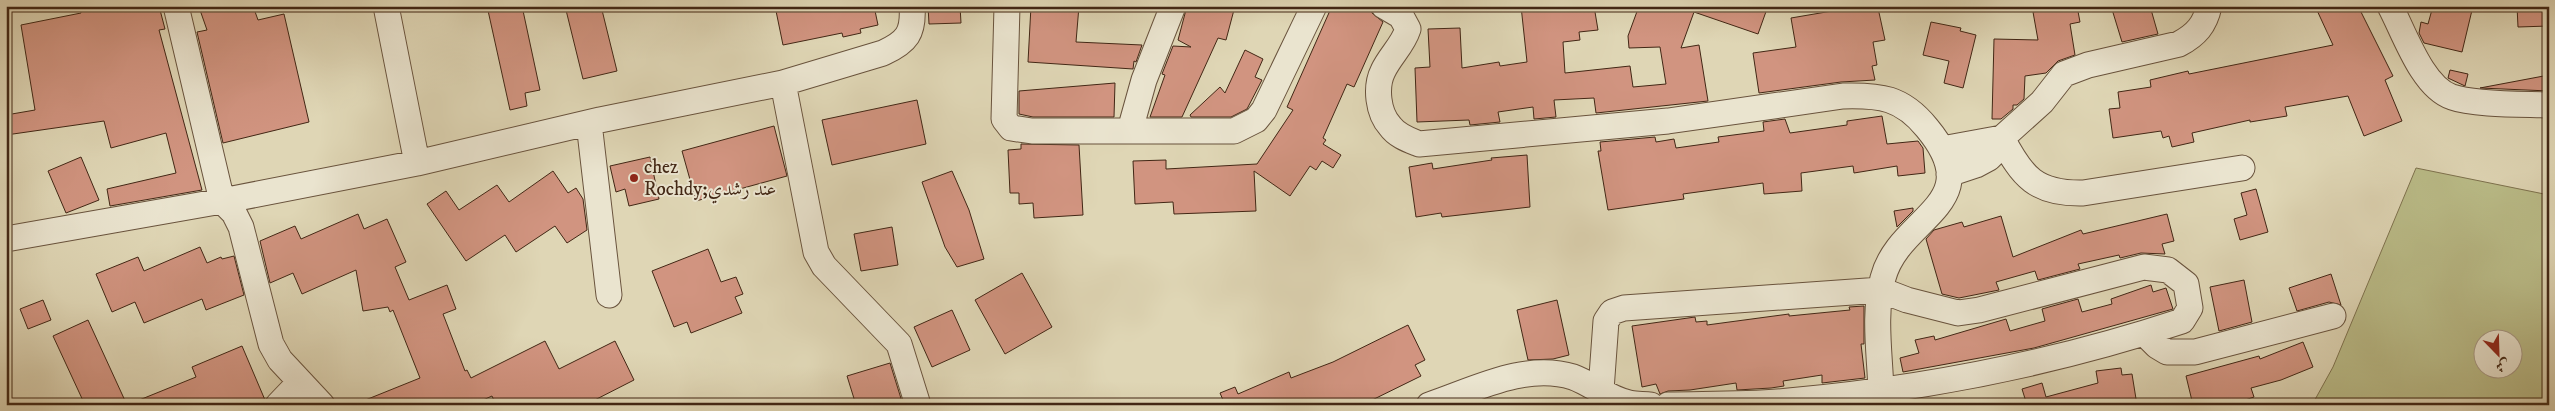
<svg xmlns="http://www.w3.org/2000/svg" width="2555" height="411" font-family="'IM FELL DW Pica',Amiri,serif">
<rect width="100%" height="100%" fill="#dfd6b5"/>
<filter id="stains"><feTurbulence type="fractalNoise" baseFrequency=".004" numOctaves="4"/><feColorMatrix values="0 0 0 0 .2 0 0 0 0 .09 0 0 0 0 .02 0 0 0 .5 -.17"/></filter>
<radialGradient id="worn" r=".72"><stop offset=".6" stop-color="#630" stop-opacity="0"/><stop offset="1" stop-color="#630" stop-opacity=".3"/></radialGradient>
<path fill="#babc88" stroke="#7e724e" fill-rule="evenodd" d="M2416,168L2549,195V405H2312L2333,367ZM2482,338H2512V368H2482Z"/>
<path fill="#d19480" stroke="#422715" d="M80,6H159L165,29L159,30L202,190L110,206L107,189L176,173L166,133L111,148L104,121L6,135V115L35,110L21,25L81,13Z
M210,6H253L258,20L284,14L309,122L223,143L197,32L207,30L200,10Z
M487,6H522L540,90L525,93L527,106L510,110Z
M565,6H601L617,71L583,79Z
M775,6H874L878,25L860,29L861,33L843,37L842,33L783,45Z
M928,6H960L961,23L929,24Z
M1031,6H1079L1076,42L1142,45L1136,62L1134,61L1133,69L1028,62Z
M1187,6H1235L1226,40L1218,38L1182,117H1150L1165,75L1162,74L1173,46L1191,47L1178,40Z
M1332,6H1370L1372,13L1383,22L1354,87L1347,84L1323,138L1326,140L1323,144L1341,155L1333,168L1322,161L1316,170L1310,166L1290,196L1254,171L1256,211L1174,214L1173,202L1135,204L1133,161L1166,160V169L1257,164L1293,110L1287,107Z
M1521,6H1594L1598,30L1579,32L1580,40L1563,42L1565,73L1630,66L1633,87L1666,84L1660,47L1629,48L1628,36L1639,6H1768L1758,34L1694,12L1681,48L1699,45L1708,101L1596,113L1594,98L1554,100L1556,117L1534,119L1533,107L1498,112L1500,122L1470,125L1469,120L1417,122L1415,68L1430,67L1428,29L1460,28L1462,68L1499,62L1500,66L1527,62Z
M1831,6H1864L1865,11L1878,8L1885,40L1873,42L1877,65L1872,66L1875,80L1841,82L1759,93L1753,53L1796,47L1791,18L1832,11Z
M2066,6H2077L2080,22L2070,24L2075,55L2058,61L2046,73L2025,76L2024,99L2017,105H2013V109L2001,119H1992L1994,39L2038,40L2033,12Z
M2111,6H2150L2158,34L2122,42Z
M2315,6H2358L2393,76L2385,80L2402,121L2364,136L2348,96L2285,107L2287,116L2250,122V120L2192,133L2194,142L2172,147L2169,136L2163,138L2161,131L2113,138L2109,109L2120,108L2118,92L2151,87L2150,80L2188,71L2189,74L2333,45Z
M2433,6H2473L2462,52L2424,43L2419,33L2421,22L2428,24Z
M2517,6H2549V26L2518,27Z
M1931,22L1961,28L1960,31L1976,35L1963,88L1944,83L1949,61L1923,55Z
M1245,50L1263,59L1255,77L1262,80L1247,109L1231,117H1191L1190,115L1220,87L1225,93Z
M2450,70L2468,74L2465,86L2448,78Z
M2549,75V91L2480,88Z
M1115,83L1114,117H1033L1019,114V91Z
M917,100L926,144L832,165L822,120Z
M1882,116L1887,144L1918,141L1923,148L1925,173L1898,176L1897,166L1854,173L1853,166L1801,173L1802,191L1764,194L1763,183L1683,194L1684,199L1608,210L1598,151H1601L1600,142L1655,137L1656,142L1674,139L1676,148L1719,142L1718,137L1764,131L1763,122L1785,119L1790,133L1847,125V121Z
M774,126L787,176L696,201L682,151Z
M1021,144L1079,145L1083,215L1034,218L1033,203L1019,204V193H1010L1008,150L1021,149Z
M1527,155L1530,207L1442,217L1441,213L1416,217L1409,167L1432,163L1433,169L1492,160L1491,158Z
M81,157L99,200L66,213L48,171Z
M650,157L659,199L629,206L625,189L616,192L610,166Z
M553,171L568,193L576,188L583,199L587,230L567,243L555,226L516,252L505,235L466,261L427,204L446,191L459,210L497,185L509,202Z
M952,171L969,210L984,259L957,267L945,247L922,182Z
M2256,189L2268,232L2240,240L2234,219L2247,215L2241,193Z
M1913,208V211L1897,227L1894,211Z
M358,214L364,229L387,219L406,262L395,267L409,300L447,285L456,309L443,314L465,371L467,370L471,378L545,341L559,369L615,341L634,380L585,405H496L492,396L472,405H353L420,378L393,310L390,312L388,307L363,311L356,270L302,294L293,273L270,283L260,241L295,226L301,239Z
M2167,214L2174,241L2162,244L2165,254L2141,253L2120,258L2119,255L2078,264L2080,269L2038,280L2035,271L1996,282L1999,290L1959,298L1942,294L1926,239L1934,230L1962,222L1964,227L2001,216L2013,257L2081,230L2083,234Z
M892,227L898,265L861,271L854,234Z
M200,247L207,263L221,257L222,259L234,256L244,295L206,310L202,299L144,323L135,302L112,312L96,274L138,257L144,271Z
M708,249L721,282L736,277L743,294L735,297L742,313L691,333L687,322L674,327L652,271Z
M1022,273L1052,327L1005,354L975,300Z
M2331,274L2341,305L2329,302L2297,311L2289,288Z
M2244,280L2252,322L2219,331L2210,287Z
M2151,285L2153,292L2166,288L2173,309L2034,348L1903,372L1900,358L1919,353L1915,340L1934,336L1935,340L2006,319L2010,331L2045,321L2042,309L2049,307L2078,299L2082,312L2112,304L2111,299Z
M43,300L51,320L28,329L20,309Z
M1557,300L1569,355L1553,359L1528,360L1517,310Z
M1864,306V344H1861L1865,378L1822,383V375L1783,381L1784,386L1771,388L1737,390L1736,383L1690,390L1668,391L1660,394L1656,384L1642,387L1632,326L1695,317L1696,322L1707,321V325L1789,314V316L1850,310L1849,307Z
M952,310L970,350L932,367L914,327Z
M88,320L127,405L196,377L192,367L242,346L265,400L264,405H85L53,336Z
M1408,325L1425,360L1415,365L1421,376L1362,405H1213L1223,400L1220,393L1235,387L1238,394L1289,372L1291,378L1333,362Z
M2303,342L2313,367L2281,380L2251,388L2254,397L2230,405H2193L2186,376L2259,356L2260,359Z
M890,363L903,405H856L847,376Z
M2121,368L2122,375L2132,374L2137,405H2027L2022,389L2042,383L2046,397L2098,383L2096,371Z"/>
<g fill="none" stroke-linecap="round" stroke-linejoin="round">
<defs>
<path id="minor" d="M176,6L222,201L234,213L241,227L271,344L280,360L322,405
M386,6L417,163
M1007,6L1004,119L1011,128L1032,131H1234L1256,120L1264,110L1314,6
M1384,6L1401,16L1408,29C1403,45 1390,56 1383,71C1375,87 1378,113 1390,126C1397,136 1409,140 1419,144L1668,121L1843,96C1880,95 1902,97 1927,128C1991,205 1899,216 1883,278C1873,314 1880,355 1881,392
M2390,6C2404,32 2422,87 2452,97C2474,105 2524,104 2549,105
M783,83L816,252L824,266L899,344L918,405
M589,123L609,295
M1130,130L1144,80L1173,6
M2002,138C2022,177 2036,194 2083,193L2242,168
M1942,149L2002,138
M1949,174L1976,165L1989,158L1997,150L2002,138L2042,102L2064,74L2088,65L2179,44C2196,35 2205,25 2209,6
M6,239L222,201L417,163L600,120L783,83L883,53C907,42 914,33 912,6
M2145,334L2157,346L2167,352H2195L2333,316
M1601,390L1606,321L1612,312L1624,308L1881,290L1907,300L1958,313L1979,310L2144,267L2168,270L2186,284L2190,308L2182,321C2055,363 1922,389 1789,401C1749,405 1708,404 1668,405
M278,405L299,383
M1429,405C1474,390 1525,362 1573,377C1592,384 1609,399 1629,403C1636,405 1644,404 1651,405"/>
</defs>
<use href="#minor" stroke="#69533d" stroke-width="27"/>
<use href="#minor" stroke="#eae4cf" stroke-width="25"/>
</g>
<circle fill="#8f2418" stroke="#eae4cf" stroke-width="2" cx="634" cy="178" r="5"/>
<g text-anchor="middle" dominant-baseline="central" stroke-width="4" stroke-linejoin="round" paint-order="stroke">
<g font-size="19" fill="#422715" stroke="#eae4cf" text-anchor="start">
<text x="644" y="167">chez<tspan x="644" dy="22">Rochdy;عند رشدي</tspan></text>
</g>
</g>
<rect width="2555" height="411" fill="none" stroke="#dfd6b5" stroke-width="25"/>
<rect x="8" y="8" width="2540" height="396" fill="none" stroke="#422715" stroke-width="2.5"/>
<rect x="12" y="12" width="2530" height="386" fill="none" stroke="#422715"/>
<g transform="translate(2498 354) rotate(157)"><circle r="24" fill="#eae4cf" stroke="#a79885"/>
<path d="M0-4L9 19L0 12L-9 19Z" fill="#8f2418"/>
<text y="-8" font-size="14" font-weight="bold" text-anchor="middle" fill="#422715">ش</text>
</g>
<rect width="100%" height="100%" filter="url(#stains)"/>
<rect width="100%" height="100%" fill="url(#worn)"/>
</svg>
